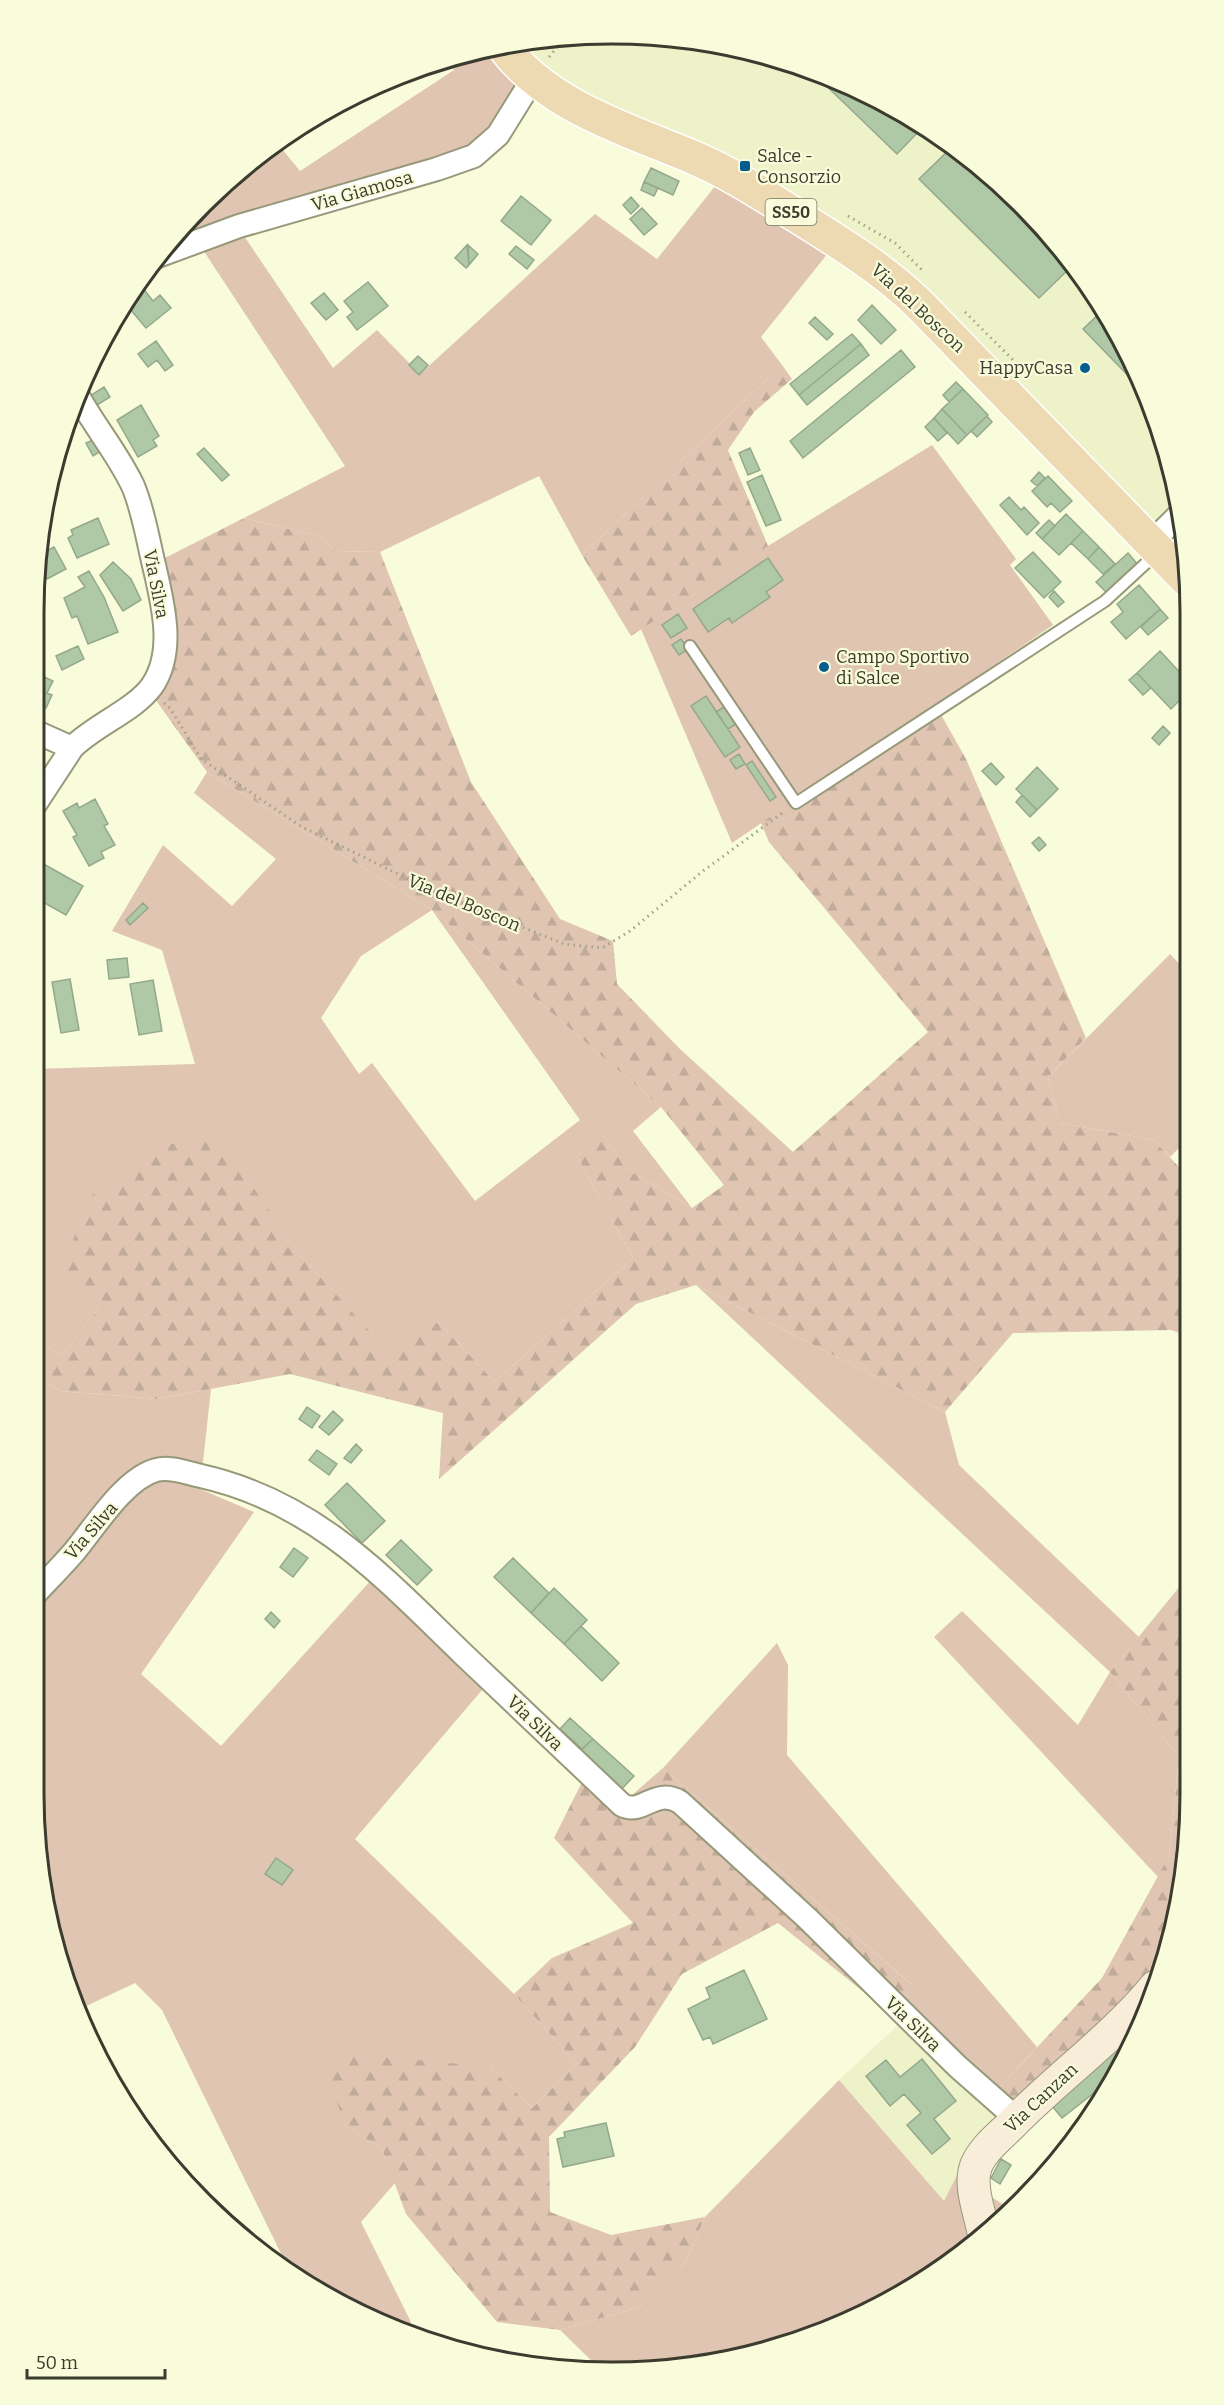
<svg xmlns="http://www.w3.org/2000/svg" width="1224" height="2405" font-family="Bitter,serif">
<defs>
<pattern id="forest-firs" width="22" height="20" patternUnits="userSpaceOnUse" patternTransform="scale(1.5)"><rect width="22" height="20" fill="#dfc5b2"/><path d="M5 1l3.5 6h-7zM16 11l3.5 6h-7z" fill="#c0aa99"/></pattern>
</defs>
<rect width="100%" height="100%" fill="#f9fcda"/>
<path fill="#eef2c8" d="M650,34L762,53L868,93L965,153L1072,260L1147,391L1177,502L1152,538L882,264L514,76L542,38Z
M912,2012L1016,2110L957,2175L944,2201L839,2080Z"/>
<path fill="#dfc5b2" fill-rule="evenodd" d="M536,38H542L514,75L524,81L492,134L465,154L234,221L333,368L377,330L420,374L595,214L657,259L724,175L840,238L761,337L782,365L582,555L539,476L380,552L335,551L319,536L244,518L345,466L186,224L230,177L277,143L300,171L454,70L448,59Z
M932,445L1016,559L1010,565L1053,625L732,843L641,629L768,546Z
M207,772L432,910L661,1107L633,1131L692,1208L627,1169L600,1132L577,1157L633,1258L495,1382L438,1322L388,1352L299,1254L99,1308L62,1355L33,1338L34,1069L195,1064L162,950L112,931L163,845L232,906L276,859L194,793ZM432,910L580,1120L475,1201L372,1063L359,1074L321,1018L361,956Z
M1170,954L1187,972L1188,1139L1170,1157L1154,1140L1060,1123L1048,1077Z
M696,1285L945,1412L959,1465L1139,1637L1110,1672L1179,1757L1169,1856L1158,1877L934,1637L962,1611L1078,1725L1110,1672Z
M33,1375L60,1391L157,1399L211,1389L200,1489L254,1512L141,1674L221,1746L373,1578L488,1683L355,1839L514,1994L577,2064L532,2108L490,2067L344,2125L382,2149L395,2183L361,2222L411,2322L406,2326L322,2294L289,2270L162,2010L135,1983L80,2009L64,1979L33,1793Z
M777,1643L788,1665L787,1755L1037,2047L996,2091L897,1996L912,1985L663,1768Z
M839,2080L944,2201L957,2175L1004,2205L1042,2174L1022,2202L868,2312L687,2367L595,2364L560,2330L640,2307L685,2263L705,2217Z"/>
<path fill="url(#forest-firs)" d="M782,365L792,379L754,412L728,450L768,546L631,636L582,555Z
M244,518L319,536L335,551L380,552L471,782L560,919L613,941L617,984L680,1049L793,1152L928,1032L769,842L761,823L935,704L966,759L1086,1038L1048,1077L1060,1123L1154,1140L1188,1177V1336L1171,1330L1013,1333L945,1412L696,1285L636,1304L439,1479L443,1413L290,1374L157,1399L60,1391L33,1375V1338L62,1355L99,1308L62,1273L87,1199L150,1150L215,1132L299,1254L388,1351L438,1322L495,1382L633,1258L577,1157L600,1132L627,1169L692,1208L724,1185L661,1107L432,910L207,772L150,692L163,672L151,565Z
M1189,1575L1190,1831L1171,1943L1167,1954L1116,2018L1016,2110L996,2091L1102,1978L1169,1856L1179,1757L1110,1672Z
M663,1768L913,1986L881,2006L778,1923L682,1974L635,2047L549,2137L550,2212L611,2235L705,2217L685,2263L640,2307L560,2330L497,2322L406,2214L382,2149L344,2125L323,2051L490,2067L532,2108L577,2064L514,1994L552,1958L633,1923L554,1838L586,1774L624,1802Z"/>
<path fill="#afc8a6" stroke="#94a88d" stroke-width="1.5" d="M812,72L868,93L923,127L897,154Z
M953,146L965,153L1074,264L1039,298L919,179Z
M651,168L679,181L673,195L644,182Z
M644,182L658,188L654,196L641,190Z
M521,196L551,220L531,245L501,221Z
M631,197L639,206L631,214L623,205Z
M642,208L657,224L644,235L630,219Z
M467,245L469,265L466,268L455,258Z
M468,245L478,254L469,265Z
M516,246L534,260L527,269L509,254Z
M368,282L388,306L357,330L347,317L353,312L344,301Z
M142,287L153,301L160,295L171,308L146,328L125,303Z
M324,293L338,310L326,320L311,303Z
M872,305L896,330L881,344L858,320Z
M1101,312L1145,387L1142,390L1083,329Z
M815,317L833,334L827,340L809,323Z
M852,334L861,344L799,395L790,384Z
M156,341L173,365L165,371L157,360L148,367L138,354Z
M861,344L869,355L807,405L799,395Z
M901,350L915,367L803,458L790,441Z
M418,356L428,365L419,375L409,365Z
M956,382L963,389L949,402L943,395Z
M104,387L110,397L94,407L88,397Z
M963,389L988,415L967,435L942,409Z
M141,405L159,436L153,440L157,446L138,457L117,420Z
M942,409L967,435L958,444L934,418Z
M987,416L992,422L977,437L971,431Z
M934,418L947,433L938,441L925,427Z
M95,439L101,451L93,456L86,443Z
M204,448L229,475L222,481L197,454Z
M750,448L760,470L748,475L739,453Z
M1039,472L1045,478L1037,486L1031,481Z
M762,475L781,520L766,526L747,482Z
M1048,476L1072,501L1060,512L1051,503L1047,507L1032,491Z
M1009,497L1021,510L1024,507L1039,523L1027,535L1000,505Z
M1066,514L1083,531L1059,555L1042,539Z
M98,518L109,544L77,558L68,538L73,535L71,530Z
M1049,520L1055,526L1042,539L1036,533Z
M1083,531L1099,547L1088,559L1071,543Z
M54,547L66,569L47,579L42,574L34,579L37,556Z
M1099,547L1115,564L1103,574L1088,559Z
M1033,552L1061,582L1044,598L1015,568Z
M1128,553L1138,565L1107,593L1096,582Z
M768,558L783,580L766,592L770,597L732,623L729,618L708,632L693,609Z
M113,562L131,579L141,600L123,611L100,575Z
M89,571L104,597L118,632L88,644L77,616L72,618L64,598L85,587L78,577Z
M1139,585L1160,609L1126,639L1111,622L1123,612L1117,604Z
M1054,591L1064,602L1058,607L1049,597Z
M1160,609L1168,618L1148,635L1141,627Z
M678,614L687,628L671,638L662,625Z
M681,639L688,649L679,655L672,645Z
M78,646L84,659L62,670L56,656Z
M1160,651L1186,679V694L1171,709L1137,673Z
M34,672L53,681L47,693L52,695L46,708L41,706L37,716L34,715Z
M1137,673L1151,688L1143,695L1129,680Z
M706,696L740,747L725,757L691,706Z
M724,707L736,724L728,729L716,712Z
M1163,726L1170,733L1159,745L1152,738Z
M739,754L745,764L736,769L730,760Z
M752,761L776,797L770,801L746,765Z
M991,763L1004,777L996,785L982,771Z
M1037,767L1058,789L1037,810L1016,789Z
M1022,795L1037,810L1030,817L1016,802Z
M95,799L108,824L104,826L115,845L101,852L104,858L89,866L73,837L77,835L63,811L77,803L79,808Z
M1039,837L1046,845L1039,851L1032,843Z
M40,862L83,886L66,915L34,897V872Z
M143,903L148,908L130,925L126,920Z
M127,958L129,977L109,979L107,960Z
M70,979L79,1030L61,1033L52,982Z
M153,980L162,1031L139,1035L130,984Z
M307,1407L320,1416L312,1428L299,1419Z
M333,1411L343,1420L329,1435L319,1427Z
M356,1444L362,1450L351,1463L344,1458Z
M317,1450L337,1464L329,1475L309,1460Z
M347,1483L385,1521L362,1543L325,1505Z
M401,1540L432,1570L417,1585L386,1555Z
M294,1548L308,1558L293,1577L280,1567Z
M513,1558L549,1593L531,1613L494,1577Z
M554,1588L587,1620L564,1644L531,1613Z
M271,1612L280,1621L274,1628L265,1619Z
M581,1626L619,1663L602,1681L564,1644Z
M570,1718L593,1739L582,1749L560,1729Z
M593,1739L634,1776L619,1792L577,1754Z
M276,1858L293,1870L282,1885L265,1874Z
M744,1970L767,2019L713,2044L710,2037L703,2040L688,2009L710,1998L706,1988Z
M1114,2049L1125,2057L1109,2081L1062,2118L1048,2101Z
M922,2059L956,2101L934,2119L950,2139L932,2154L907,2125L921,2113L904,2094L890,2106L866,2076L886,2060L900,2077Z
M606,2123L614,2156L563,2167L557,2139L565,2137L564,2132Z
M1001,2159L1011,2165L1000,2184L991,2178Z"/>
<g fill="none" stroke-linecap="round" stroke-linejoin="round">
<defs>
<path id="lane" d="M690,646L796,803L1105,601L1157,553"/>
<path id="street" d="M155,257L239,226L437,169L474,156L498,135L534,77
M1151,543L1180,514
M72,748C93,726 135,710 152,686C178,648 160,594 151,552C146,530 142,507 133,486C118,454 95,427 78,396
M34,806L72,748L34,731
M33,1596C47,1581 61,1567 74,1552C95,1527 124,1479 156,1470C170,1466 187,1473 201,1476C316,1502 383,1577 464,1655C517,1705 569,1755 622,1805C643,1816 654,1787 680,1802L808,1919L957,2066L1017,2119"/>
<path id="secondary" d="M983,2230C979,2210 969,2185 976,2166C983,2149 999,2137 1012,2124C1058,2077 1113,2038 1155,1987"/>
<path id="primary" d="M503,46C549,108 630,130 697,159C729,173 759,192 789,211C834,239 879,266 918,303L1186,579"/>
</defs>
<use href="#lane" stroke="#97997a" stroke-width="14"/>
<use href="#street" stroke="#97997a" stroke-width="26"/>
<use href="#secondary" stroke="#97997a" stroke-width="34"/>
<use href="#primary" stroke="#fff" stroke-width="36"/>
<path stroke="#a1a38b" stroke-width="3" stroke-dasharray="1.5 4.5" stroke-linecap="butt" d="M549,57L565,37
M848,216L895,243L922,270
M965,312L1028,375L1026,377
M164,703L170,708L201,759L302,827L435,892L564,944L602,948L630,931L703,871L785,811"/>
<use href="#lane" stroke="#fff" stroke-width="10"/>
<use href="#street" stroke="#fff" stroke-width="22"/>
<use href="#secondary" stroke="#f7edd9" stroke-width="32"/>
<use href="#primary" stroke="#eedab2" stroke-width="33"/>
</g>
<g fill="#055d8e" stroke="#f9fcda" stroke-width="2">
<rect x="739" y="160" width="12" height="12" rx="3"/>
<circle cx="1085" cy="368" r="6"/>
<circle cx="824" cy="667" r="6"/>
</g>
<g text-anchor="middle" dominant-baseline="central" stroke-width="4.5" stroke-linejoin="round" paint-order="stroke">
<rect fill="#f9fcda" stroke="#747662" stroke-width="1.5" x="765.5" y="199" width="51" height="26" rx="4.5"/>
<g font-size="16" font-weight="bold" fill="#3b3c2f">
<text x="791" y="212">SS50</text>
</g>
<g font-size="18" fill="#3b3c2f" stroke="#f9fcda" text-anchor="start">
<text x="757" y="156">Salce -<tspan x="757" dy="21">Consorzio</tspan></text>
<text x="1073" y="368" text-anchor="end">HappyCasa</text>
<text x="836" y="657">Campo Sportivo<tspan x="836" dy="21">di Salce</tspan></text>
</g>
<g font-size="18" fill="#3b3c2f" stroke="#f9fcda">
<text transform="translate(362 191) rotate(-16)">Via Giamosa</text>
<text transform="translate(918 308) rotate(43)">Via del Boscon</text>
<text transform="translate(156 584) rotate(79)">Via Silva</text>
<text transform="translate(464 903) rotate(23)">Via del Boscon</text>
<text transform="translate(91 1531) rotate(-49)">Via Silva</text>
<text transform="translate(535 1723) rotate(44)">Via Silva</text>
<text transform="translate(913 2024) rotate(44)">Via Silva</text>
<text transform="translate(1041 2098) rotate(-43)">Via Canzan</text>
</g>
</g>
<path d="M0 0H1224V2405H0ZM612 44H612A568 568 0 0 1 1180 612V1794A568 568 0 0 1 612 2362H612A568 568 0 0 1 44 1794V612A568 568 0 0 1 612 44Z" fill="#f9fcda" fill-rule="evenodd"/>
<path fill="none" stroke="#3b3c2f" stroke-width="3" d="M612 44H612A568 568 0 0 1 1180 612V1794A568 568 0 0 1 612 2362H612A568 568 0 0 1 44 1794V612A568 568 0 0 1 612 44Z"/>
<path d="M27 2369v9h138v-9" fill="none" stroke="#3b3c2f" stroke-width="3"/>
<text x="36" y="2369" font-size="18" fill="#3b3c2f" stroke="#f9fcda" stroke-width="4.5" paint-order="stroke">50 m</text>
</svg>
